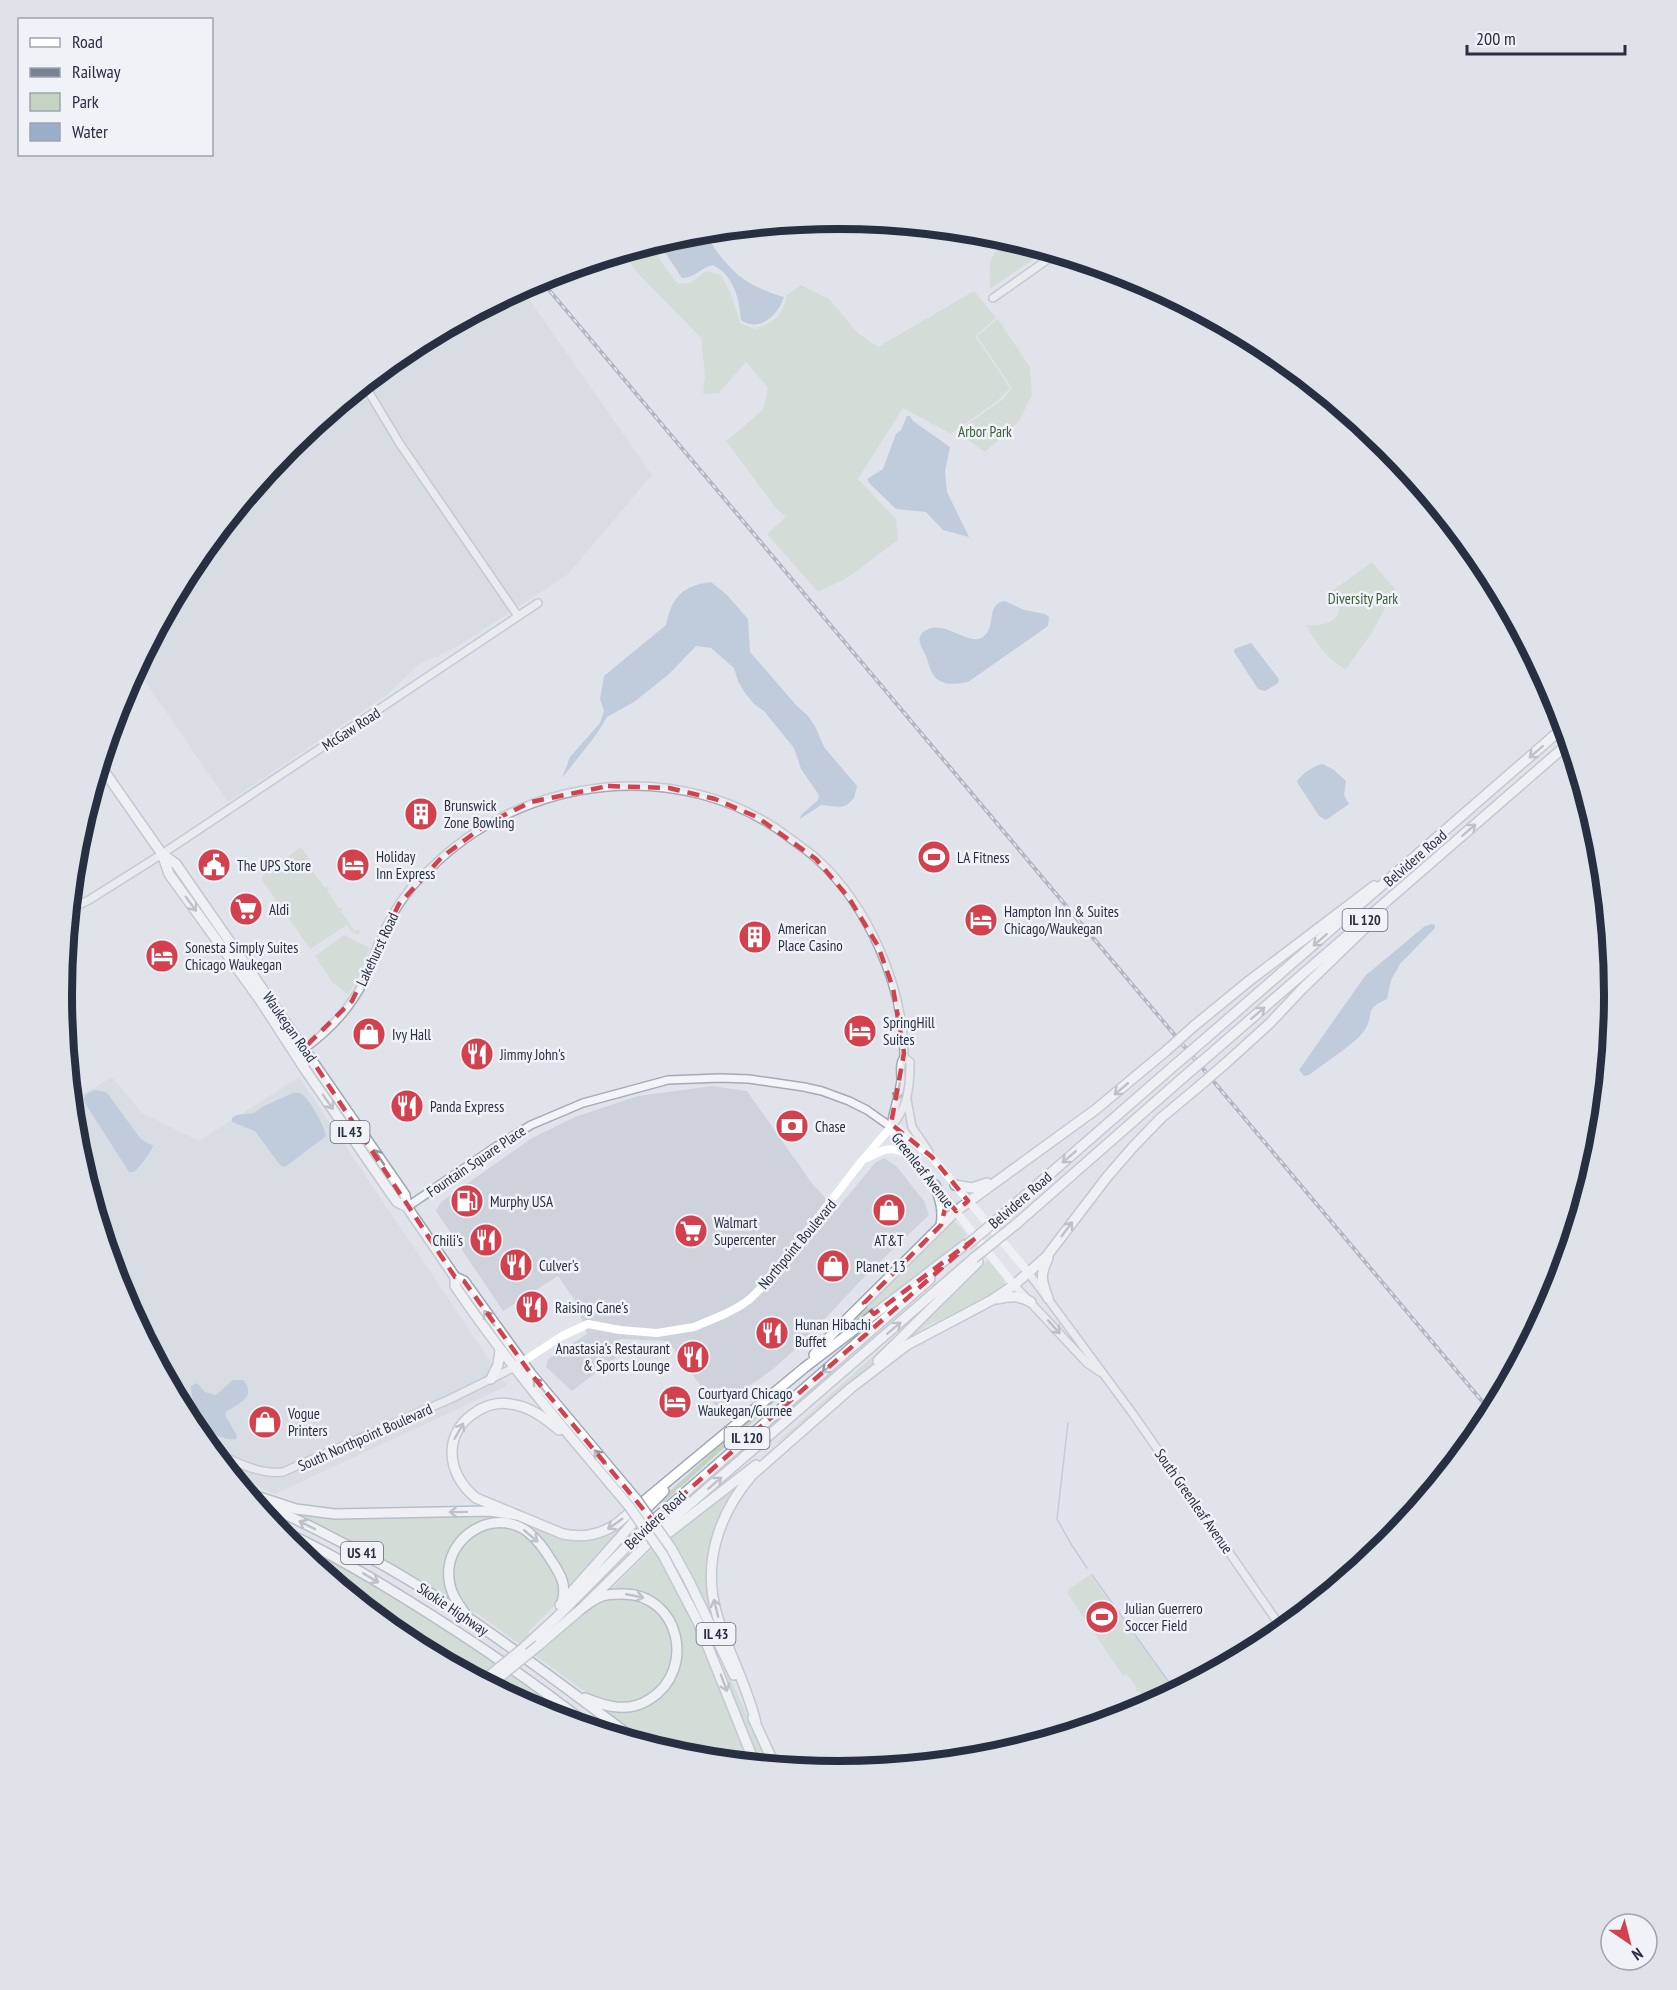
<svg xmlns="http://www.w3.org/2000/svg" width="1677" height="1990" font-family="'PT Sans Narrow',sans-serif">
<rect width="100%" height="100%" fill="#e0e3e9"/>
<path fill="#ced2db" d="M521,288L652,475L567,575L458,646L418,665L388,694L228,802L136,668L193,563L289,445L407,349Z
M112,1077L142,1113L199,1141L299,1077L507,1386L275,1494L232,1475L192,1426L121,1292L76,1146L71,1094L75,1099Z
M712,1086L747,1091L811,1182L836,1210L875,1163L884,1158L897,1167L924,1201L929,1215L866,1275L804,1341L772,1370L717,1408L668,1341L620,1339L618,1356L572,1391L546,1367L548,1359L587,1334L576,1302L558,1276L503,1311L436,1211L441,1202L532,1138L575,1117L638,1096Z"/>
<path fill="#c4d3c1" d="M1008,238L1047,250L990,289C989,261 988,258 1008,238Z
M652,244L662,263L678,284L690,283L706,271L721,275L731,294L740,323L755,329C776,321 782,317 787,295L801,285L829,299L858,333L878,347L974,291L996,318L975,336L1010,388L997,401L951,434L903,408L858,479L896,519L898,540L847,578L818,592L767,534L786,517L776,508L726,441L763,410L768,388L746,362L719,393L703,394L705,375L701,338L634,269L625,252Z
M998,319L1030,367L1032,395L1019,421L985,452L965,438L967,424L1002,400L1012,388L977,336Z
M1372,562L1395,589L1373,631L1346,669C1326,659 1317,644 1306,625C1317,626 1339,624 1339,609C1339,603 1335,596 1332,591Z
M301,847L310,860L307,863L325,888L329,886L327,890L339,909L343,907L341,911L355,931L359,929L360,933L358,934L353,933L347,925L310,949L262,880L264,874Z
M344,935L370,948L357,981L348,994L333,983L315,956Z
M950,1219L954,1222L957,1223L967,1235L935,1263L829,1344Z
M988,1260L1005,1280L1004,1284L1007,1287L934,1323L933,1322L912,1336L911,1335L957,1288Z
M931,1304C883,1357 829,1405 772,1447Z
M825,1356L662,1504L659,1501L761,1408Z
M747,1475L711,1552L723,1639L676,1548L660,1562L695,1626L750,1763L687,1757L657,1748L587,1699L602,1707L649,1705L663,1694L677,1674L681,1660L680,1641L682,1640C677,1616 660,1596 636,1591C628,1589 620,1590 612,1588L649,1552Z
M288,1509L497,1515L507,1516L578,1540L629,1518L631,1520L568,1593L545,1544L502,1520L454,1546L449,1599L376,1554Z
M496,1526L515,1528L534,1542L561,1583L559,1601L528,1632L546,1644L590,1605L607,1597L629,1596L657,1609L674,1635L671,1673L649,1698L620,1706L594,1698L475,1612L473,1614C446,1595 445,1553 473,1534C479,1530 489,1528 496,1526Z
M310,1549C380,1586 445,1627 508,1673C530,1688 555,1703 574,1723L541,1713L498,1690L499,1687L482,1675L477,1679L407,1641L393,1630L369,1602Z
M627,1552L629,1554L625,1561L592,1591L590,1589Z
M1090,1575L1175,1692L1146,1707L1144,1705L1148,1702L1139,1691L1136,1692L1135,1691L1137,1688L1127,1674L1123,1676L1068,1594L1069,1589Z
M720,1659L722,1661L770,1765L759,1764Z"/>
<path fill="#9aaeca" d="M703,231C728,269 740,284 784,297C778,315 760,333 741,320C739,298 734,276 713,265C702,267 693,279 682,278L658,242L687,233Z
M907,416H910L913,421L950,447L945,471L947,492L969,537L943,530L926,512L896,509L870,484L867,479L883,469L896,434L901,430Z
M711,582L727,595L748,619L750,652L796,705L808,716L815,726L824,747L857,786L854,798L847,805L840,807L821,805L800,819L801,815L818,800L819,795L801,769L794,748L764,711L754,704L745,693L738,681L734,668L711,648L696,646L669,674L634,702L607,717L596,735L562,778L570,757L600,723L604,711L600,699L604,676L666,625C672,597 682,586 711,582Z
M1005,601L1024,610L1045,614L1049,617L1048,626L968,682C961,683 953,685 945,683C932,679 930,669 927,658C923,649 913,638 926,630C945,619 969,647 983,637C997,627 985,604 1005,601Z
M1251,643L1279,679L1278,683L1265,691L1258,689L1234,652V649Z
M1323,764L1334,770L1346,781L1344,795L1349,804L1326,820L1319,816L1297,782C1300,775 1314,765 1323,764Z
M1432,924L1435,925V928L1400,964L1391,980L1387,999C1362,1010 1376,1014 1364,1031C1356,1043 1322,1065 1309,1075L1304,1076L1299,1070L1365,976L1425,926Z
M95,1090L105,1092L108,1094L137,1134L142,1140L153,1146C151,1152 139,1168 134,1172H129L85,1103L84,1099L86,1094Z
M293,1093C297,1093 299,1092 303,1095C311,1102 324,1125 326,1136L285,1167L280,1165L255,1131L232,1122V1118L237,1115L254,1113L262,1107Z
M233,1380H243C258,1397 237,1404 226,1412L225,1415L237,1436L236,1439C210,1443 191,1408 191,1386L197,1383L205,1392L216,1395Z"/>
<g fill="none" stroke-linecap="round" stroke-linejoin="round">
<path stroke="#9aaeca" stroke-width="1.5" d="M1068,1423L1057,1519L1071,1544L1087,1568
M1092,1575L1176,1692"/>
<defs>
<path id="tertiary" d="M993,298L1057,253
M364,384L400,444L518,616
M70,909L89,900L162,854L538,603
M301,1051C327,1033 350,1009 364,981C368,974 369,967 372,960C381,936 392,912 408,892C414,883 422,876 430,869C523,775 683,755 791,839C799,845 808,851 816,858C868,905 904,987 904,1057C899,1064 901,1071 901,1080C899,1096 893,1111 891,1127
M907,1100L912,1127L929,1152
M891,1127C908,1107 910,1088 910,1062L904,1057
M407,1207L506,1140L531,1125L583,1103L668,1080L720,1078L749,1079L804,1087L822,1091L849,1101L867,1110L891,1127
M1028,1272L1133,1414L1283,1630
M1014,1285L1087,1363L1100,1372
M212,1451C234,1461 259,1475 283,1472L450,1399L513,1368"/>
<path id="primary" d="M100,765L162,854L169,874L260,1000L304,1068L392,1195L397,1202L407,1207L455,1277V1286C508,1364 568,1434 629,1506
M162,854L176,864L405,1195L407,1207
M1194,1026L1249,981L1374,886
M1205,1039L1565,726
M1214,1051L1570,742
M1226,1063L1270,1023L1302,989L1368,925
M935,1185C940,1199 944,1210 941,1225
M955,1185L972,1188L987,1183
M1004,1214L1176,1064
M1015,1225L1186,1075
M1048,1258C1040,1275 1041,1280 1048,1298
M455,1277L464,1281L531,1374L636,1499
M997,1299C1010,1296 1019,1295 1031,1302
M814,1355L832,1334L956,1211L1095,1110L1166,1051
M878,1361L978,1262
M491,1379L498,1365L500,1350
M559,1430C545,1418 529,1406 510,1404C500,1402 488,1405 479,1410C442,1431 445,1473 476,1498L563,1534C583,1538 598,1535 615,1525L804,1368L966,1244
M658,1541L756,1465
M671,1548L689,1581L734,1675
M663,1555L698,1622L755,1764
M560,1605L639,1516L664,1491
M539,1645L581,1609L677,1515L974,1258
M521,1650L556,1618L648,1525L930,1279
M753,1718L775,1766
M756,1723C747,1685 728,1652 717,1615C702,1564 718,1515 752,1475L851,1388L907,1345L992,1300L1014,1285L1046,1257L1107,1177L1133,1147L1161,1118L1197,1088"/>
<path id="trunk" d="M247,1493L296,1509L335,1514L489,1511L516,1515
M252,1499C326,1532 399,1571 467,1617C526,1657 583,1701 640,1743
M276,1528C321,1548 362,1572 404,1598C469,1638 532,1681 592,1728
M289,1537L336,1576L377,1616
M581,1609C586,1606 591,1601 596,1599C604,1594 613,1594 623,1594C679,1594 697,1669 650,1699C629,1713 607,1707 585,1698
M464,1612C457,1602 450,1592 449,1579C444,1538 493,1506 528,1532C538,1540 545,1550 551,1560C561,1575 567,1585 562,1603"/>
</defs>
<use href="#tertiary" stroke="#a5a9b3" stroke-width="10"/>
<use href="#primary" stroke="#9fa6b5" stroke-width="12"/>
<use href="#trunk" stroke="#878fa0" stroke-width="12"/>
<use href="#tertiary" stroke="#f3f4f7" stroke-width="7"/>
<path stroke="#fff" stroke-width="8" d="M891,1127L898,1129L932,1157L1028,1272
M891,1127L897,1140L935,1185L1014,1285
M867,1158C881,1151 889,1145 905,1153
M513,1368L562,1336L588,1324L620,1330L657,1333L694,1327L725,1314L740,1306L750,1299L773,1276L861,1162L891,1127"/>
<use href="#primary" stroke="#fff" stroke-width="9"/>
<use href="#trunk" stroke="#fff" stroke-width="9"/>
<defs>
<path id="rail" d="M539,278L1492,1413"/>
</defs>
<use href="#rail" stroke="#798193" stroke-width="4"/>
<use href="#rail" stroke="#eff2f7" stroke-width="1.5" stroke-dasharray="4.5" stroke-linecap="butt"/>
<defs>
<path id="primary-bridge" d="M1166,1051L1194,1026
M1176,1064L1205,1039
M1186,1075L1214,1051
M1197,1088L1226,1063
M967,1245L1004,1214
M974,1258L1015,1225
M636,1499L671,1548
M629,1506L663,1555
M489,1676L521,1650
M496,1680L539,1645"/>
</defs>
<use href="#primary-bridge" stroke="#9fa6b5" stroke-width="12" stroke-linecap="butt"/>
<use href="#primary-bridge" stroke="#fff" stroke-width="9"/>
</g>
<defs><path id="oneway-shaft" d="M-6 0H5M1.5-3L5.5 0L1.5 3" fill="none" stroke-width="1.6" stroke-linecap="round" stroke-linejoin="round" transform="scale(1.5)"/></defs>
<g stroke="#9497a0">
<use href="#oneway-shaft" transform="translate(1536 752) rotate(139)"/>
<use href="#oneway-shaft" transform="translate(1469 830) rotate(-41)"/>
<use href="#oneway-shaft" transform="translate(191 904) rotate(54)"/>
<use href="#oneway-shaft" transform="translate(1320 940) rotate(139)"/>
<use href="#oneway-shaft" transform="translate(1258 1013) rotate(-41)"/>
<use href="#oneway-shaft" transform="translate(1121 1089) rotate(140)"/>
<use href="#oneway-shaft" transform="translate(328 1102) rotate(55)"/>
<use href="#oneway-shaft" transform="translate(379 1157) rotate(-124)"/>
<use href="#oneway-shaft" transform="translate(1069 1157) rotate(139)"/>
<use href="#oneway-shaft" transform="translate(1067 1229) rotate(-53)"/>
<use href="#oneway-shaft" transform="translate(489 1318) rotate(-125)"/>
<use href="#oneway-shaft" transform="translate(894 1328) rotate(-41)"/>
<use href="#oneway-shaft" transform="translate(829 1367) rotate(139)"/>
<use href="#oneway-shaft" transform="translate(539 1385) rotate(-129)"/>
<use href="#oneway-shaft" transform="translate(459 1431) rotate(-60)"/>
<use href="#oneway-shaft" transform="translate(600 1457) rotate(-131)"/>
<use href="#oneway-shaft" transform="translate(715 1483) rotate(-41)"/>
<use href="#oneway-shaft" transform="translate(458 1512) rotate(179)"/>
<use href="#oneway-shaft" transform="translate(615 1524) rotate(145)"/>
<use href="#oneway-shaft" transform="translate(307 1525) rotate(-153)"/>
<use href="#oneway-shaft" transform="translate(531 1536) rotate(40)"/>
<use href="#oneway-shaft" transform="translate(371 1578) rotate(31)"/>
<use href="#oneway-shaft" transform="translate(635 1596) rotate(11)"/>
<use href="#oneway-shaft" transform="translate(716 1608) rotate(-104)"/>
<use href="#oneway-shaft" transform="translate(724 1683) rotate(69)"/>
</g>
<g stroke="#8e929c">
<use href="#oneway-shaft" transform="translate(898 1092) rotate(102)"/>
<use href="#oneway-shaft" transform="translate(1054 1327) rotate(48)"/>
</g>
<path d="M0 0H1677V1990H0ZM608,786L669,788L715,799L757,817L816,859L849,898L878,946L893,988L904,1053L891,1124L932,1157L968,1201L956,1211L947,1200L941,1225L864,1303L874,1314L977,1237L653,1521L531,1374L464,1281L455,1277L304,1048L352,1001L399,904L442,857L488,823L531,802Z" fill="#e0e3e9" fill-opacity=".55" fill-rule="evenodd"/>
<path fill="none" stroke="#d2414d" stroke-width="4.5" stroke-dasharray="12 8" stroke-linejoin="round" d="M608,786L669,788L715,799L757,817L816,859L849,898L878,946L893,988L904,1053L891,1124L932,1157L968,1201L956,1211L947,1200L941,1225L864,1303L874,1314L977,1237L653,1521L531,1374L464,1281L455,1277L304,1048L352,1001L399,904L442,857L488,823L531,802Z"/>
<defs>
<symbol id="building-disc" viewBox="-11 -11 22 22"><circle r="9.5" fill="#d2414d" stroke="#eff2f7"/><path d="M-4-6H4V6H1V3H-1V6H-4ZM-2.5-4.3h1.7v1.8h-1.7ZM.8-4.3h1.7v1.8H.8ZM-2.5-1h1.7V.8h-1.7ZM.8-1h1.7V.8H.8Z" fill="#fff"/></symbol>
<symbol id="stadium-disc" viewBox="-11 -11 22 22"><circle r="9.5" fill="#d2414d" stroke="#eff2f7"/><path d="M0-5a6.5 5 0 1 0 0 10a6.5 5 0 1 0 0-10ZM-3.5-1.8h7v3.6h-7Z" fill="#fff"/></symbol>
<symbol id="civic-disc" viewBox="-11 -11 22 22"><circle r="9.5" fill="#d2414d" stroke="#eff2f7"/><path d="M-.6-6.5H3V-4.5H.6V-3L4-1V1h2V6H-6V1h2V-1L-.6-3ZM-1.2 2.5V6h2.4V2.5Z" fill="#fff"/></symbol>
<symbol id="hotel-disc" viewBox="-11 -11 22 22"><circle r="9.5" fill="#d2414d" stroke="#eff2f7"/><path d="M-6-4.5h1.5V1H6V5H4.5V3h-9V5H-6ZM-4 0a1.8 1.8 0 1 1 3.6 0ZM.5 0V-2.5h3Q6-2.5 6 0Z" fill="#fff"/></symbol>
<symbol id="supermarket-disc" viewBox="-11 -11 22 22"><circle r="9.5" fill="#d2414d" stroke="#eff2f7"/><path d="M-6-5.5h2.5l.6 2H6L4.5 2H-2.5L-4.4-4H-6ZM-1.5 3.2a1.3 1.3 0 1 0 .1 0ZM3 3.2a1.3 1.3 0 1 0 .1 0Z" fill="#fff"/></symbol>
<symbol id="shop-disc" viewBox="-11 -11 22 22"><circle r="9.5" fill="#d2414d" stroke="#eff2f7"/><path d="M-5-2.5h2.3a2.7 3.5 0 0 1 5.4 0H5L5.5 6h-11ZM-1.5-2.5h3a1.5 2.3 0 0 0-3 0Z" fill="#fff"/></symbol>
<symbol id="restaurant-disc" viewBox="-11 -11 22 22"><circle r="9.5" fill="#d2414d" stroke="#eff2f7"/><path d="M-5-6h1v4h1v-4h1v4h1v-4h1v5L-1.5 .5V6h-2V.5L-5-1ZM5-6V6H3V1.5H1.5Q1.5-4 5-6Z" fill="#fff"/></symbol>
<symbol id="bank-disc" viewBox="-11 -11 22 22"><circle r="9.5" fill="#d2414d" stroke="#eff2f7"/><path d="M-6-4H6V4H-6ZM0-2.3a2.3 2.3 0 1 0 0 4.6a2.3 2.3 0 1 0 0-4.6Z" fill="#fff"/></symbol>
<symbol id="fuel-disc" viewBox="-11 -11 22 22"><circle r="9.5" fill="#d2414d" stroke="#eff2f7"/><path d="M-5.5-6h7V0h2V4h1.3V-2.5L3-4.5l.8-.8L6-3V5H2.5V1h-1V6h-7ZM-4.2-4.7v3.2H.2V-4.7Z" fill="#fff"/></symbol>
</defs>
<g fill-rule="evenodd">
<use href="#building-disc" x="402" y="795" width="38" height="38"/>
<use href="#stadium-disc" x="915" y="838" width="38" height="38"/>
<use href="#civic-disc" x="195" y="846" width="38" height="38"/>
<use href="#hotel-disc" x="334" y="846" width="38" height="38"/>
<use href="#supermarket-disc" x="227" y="890" width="38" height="38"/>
<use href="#hotel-disc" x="962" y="901" width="38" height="38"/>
<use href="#building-disc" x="736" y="918" width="38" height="38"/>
<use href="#hotel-disc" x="143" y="937" width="38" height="38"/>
<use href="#hotel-disc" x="841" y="1012" width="38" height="38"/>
<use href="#shop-disc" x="350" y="1015" width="38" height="38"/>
<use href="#restaurant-disc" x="458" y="1035" width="38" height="38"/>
<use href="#restaurant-disc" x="388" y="1087" width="38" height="38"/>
<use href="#bank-disc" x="773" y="1107" width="38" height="38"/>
<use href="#fuel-disc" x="448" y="1182" width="38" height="38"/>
<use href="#shop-disc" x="870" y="1191" width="38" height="38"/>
<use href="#supermarket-disc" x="672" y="1212" width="38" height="38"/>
<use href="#restaurant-disc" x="467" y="1221" width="38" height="38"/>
<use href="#restaurant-disc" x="497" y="1246" width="38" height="38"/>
<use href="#shop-disc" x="814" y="1247" width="38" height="38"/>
<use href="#restaurant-disc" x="513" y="1288" width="38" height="38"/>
<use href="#restaurant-disc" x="753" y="1314" width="38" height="38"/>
<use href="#restaurant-disc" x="674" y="1338" width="38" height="38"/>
<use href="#hotel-disc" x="656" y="1383" width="38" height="38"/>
<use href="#shop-disc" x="246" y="1403" width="38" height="38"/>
<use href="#stadium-disc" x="1083" y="1598" width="38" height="38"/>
</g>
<g text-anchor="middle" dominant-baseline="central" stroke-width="5" stroke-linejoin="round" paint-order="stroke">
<g fill="#eff2f7" stroke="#646a78" stroke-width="1.5">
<rect x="1342.5" y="909" width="45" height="22" rx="4.5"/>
<rect x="330.5" y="1121" width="39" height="22" rx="4.5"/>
<rect x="724.5" y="1427" width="45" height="22" rx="4.5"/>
<rect x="341" y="1542" width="42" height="22" rx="4.5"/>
<rect x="696.5" y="1623" width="39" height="22" rx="4.5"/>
</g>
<g font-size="14" font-weight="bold" fill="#282f41">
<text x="1365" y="920">IL 120</text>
<text x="350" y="1132">IL 43</text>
<text x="747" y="1438">IL 120</text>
<text x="362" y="1553">US 41</text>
<text x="716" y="1634">IL 43</text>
</g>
<g font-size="15" fill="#3a5d35" stroke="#eff2f7">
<text x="985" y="431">Arbor Park</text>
<text x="1363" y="598">Diversity Park</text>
</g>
<g font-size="15" fill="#282f41" stroke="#eff2f7">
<text transform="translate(351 729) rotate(-33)">McGaw Road</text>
<text transform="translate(1415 858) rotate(-41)">Belvidere Road</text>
<text transform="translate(377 949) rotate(-65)">Lakehurst Road</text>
<text transform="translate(290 1027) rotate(55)">Waukegan Road</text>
<text transform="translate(476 1161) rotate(-34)">Fountain Square Place</text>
<text transform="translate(923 1170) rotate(52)">Greenleaf Avenue</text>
<text transform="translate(1020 1200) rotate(-41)">Belvidere Road</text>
<text transform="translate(797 1244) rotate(-50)">Northpoint Boulevard</text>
<text transform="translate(365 1437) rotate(-24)">South Northpoint Boulevard</text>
<text transform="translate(1194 1501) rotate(55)">South Greenleaf Avenue</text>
<text transform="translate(655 1520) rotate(-43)">Belvidere Road</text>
<text transform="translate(453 1609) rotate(34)">Skokie Highway</text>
</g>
<g font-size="15" fill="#282f41" stroke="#eff2f7" text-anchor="start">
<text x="444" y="805">Brunswick<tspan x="444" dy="17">Zone Bowling</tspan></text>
<text x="376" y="856">Holiday<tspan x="376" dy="17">Inn Express</tspan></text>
<text x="957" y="857">LA Fitness</text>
<text x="237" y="865">The UPS Store</text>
<text x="269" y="909">Aldi</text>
<text x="1004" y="911">Hampton Inn &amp; Suites<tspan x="1004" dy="17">Chicago/Waukegan</tspan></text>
<text x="778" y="928">American<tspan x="778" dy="17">Place Casino</tspan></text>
<text x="185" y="947">Sonesta Simply Suites<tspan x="185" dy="17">Chicago Waukegan</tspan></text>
<text x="883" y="1022">SpringHill<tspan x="883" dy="17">Suites</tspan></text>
<text x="392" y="1034">Ivy Hall</text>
<text x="500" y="1054">Jimmy John's</text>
<text x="430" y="1106">Panda Express</text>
<text x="815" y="1126">Chase</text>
<text x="490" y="1201">Murphy USA</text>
<text x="714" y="1222">Walmart<tspan x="714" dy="17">Supercenter</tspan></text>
<text x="463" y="1240" text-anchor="end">Chili's</text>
<text x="889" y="1240" text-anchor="middle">AT&amp;T</text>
<text x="539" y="1265">Culver's</text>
<text x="856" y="1266">Planet 13</text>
<text x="555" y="1307">Raising Cane's</text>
<text x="795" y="1324">Hunan Hibachi<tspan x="795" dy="17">Buffet</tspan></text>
<text x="670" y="1348" text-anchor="end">Anastasia's Restaurant<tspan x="670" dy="17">&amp; Sports Lounge</tspan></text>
<text x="698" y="1393">Courtyard Chicago<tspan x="698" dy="17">Waukegan/Gurnee</tspan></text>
<text x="288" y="1413">Vogue<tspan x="288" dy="17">Printers</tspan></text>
<text x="1125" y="1608">Julian Guerrero<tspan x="1125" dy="17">Soccer Field</tspan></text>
</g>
</g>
<path d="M0 0H1677V1990H0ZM72 995a766 766 0 1 1 1532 0a766 766 0 1 1-1532 0Z" fill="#dfe2e8" fill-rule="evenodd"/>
<path fill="none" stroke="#282f41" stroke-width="8" d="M72 995a766 766 0 1 1 1532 0a766 766 0 1 1-1532 0Z"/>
<rect x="18" y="18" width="195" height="138" fill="#eff2f7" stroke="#9fa4ae" stroke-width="1.5"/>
<rect x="30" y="38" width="30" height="9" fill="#ffffff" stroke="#9fa4ae" stroke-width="1.5"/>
<text x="72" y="48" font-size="18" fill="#282f41">Road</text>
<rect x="30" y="68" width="30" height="9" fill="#798193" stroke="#9fa4ae" stroke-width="1.5"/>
<text x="72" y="78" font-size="18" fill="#282f41">Railway</text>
<rect x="30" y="93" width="30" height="18" fill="#c4d3c1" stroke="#9fa4ae" stroke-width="1.5"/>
<text x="72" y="108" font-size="18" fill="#282f41">Park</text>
<rect x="30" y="123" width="30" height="18" fill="#9aaeca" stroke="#9fa4ae" stroke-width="1.5"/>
<text x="72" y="138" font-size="18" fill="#282f41">Water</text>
<g transform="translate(1629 1942) rotate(145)"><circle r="28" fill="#eff2f7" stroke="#9fa4ae" stroke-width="1.5"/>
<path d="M0-4.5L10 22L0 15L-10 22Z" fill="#d2414d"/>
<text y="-9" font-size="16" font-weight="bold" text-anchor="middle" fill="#282f41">N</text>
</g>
<path d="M1467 45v9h158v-9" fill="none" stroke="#282f41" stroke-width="3"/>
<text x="1476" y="45" font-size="18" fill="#282f41" stroke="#eff2f7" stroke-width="4.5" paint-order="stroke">200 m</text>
</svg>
